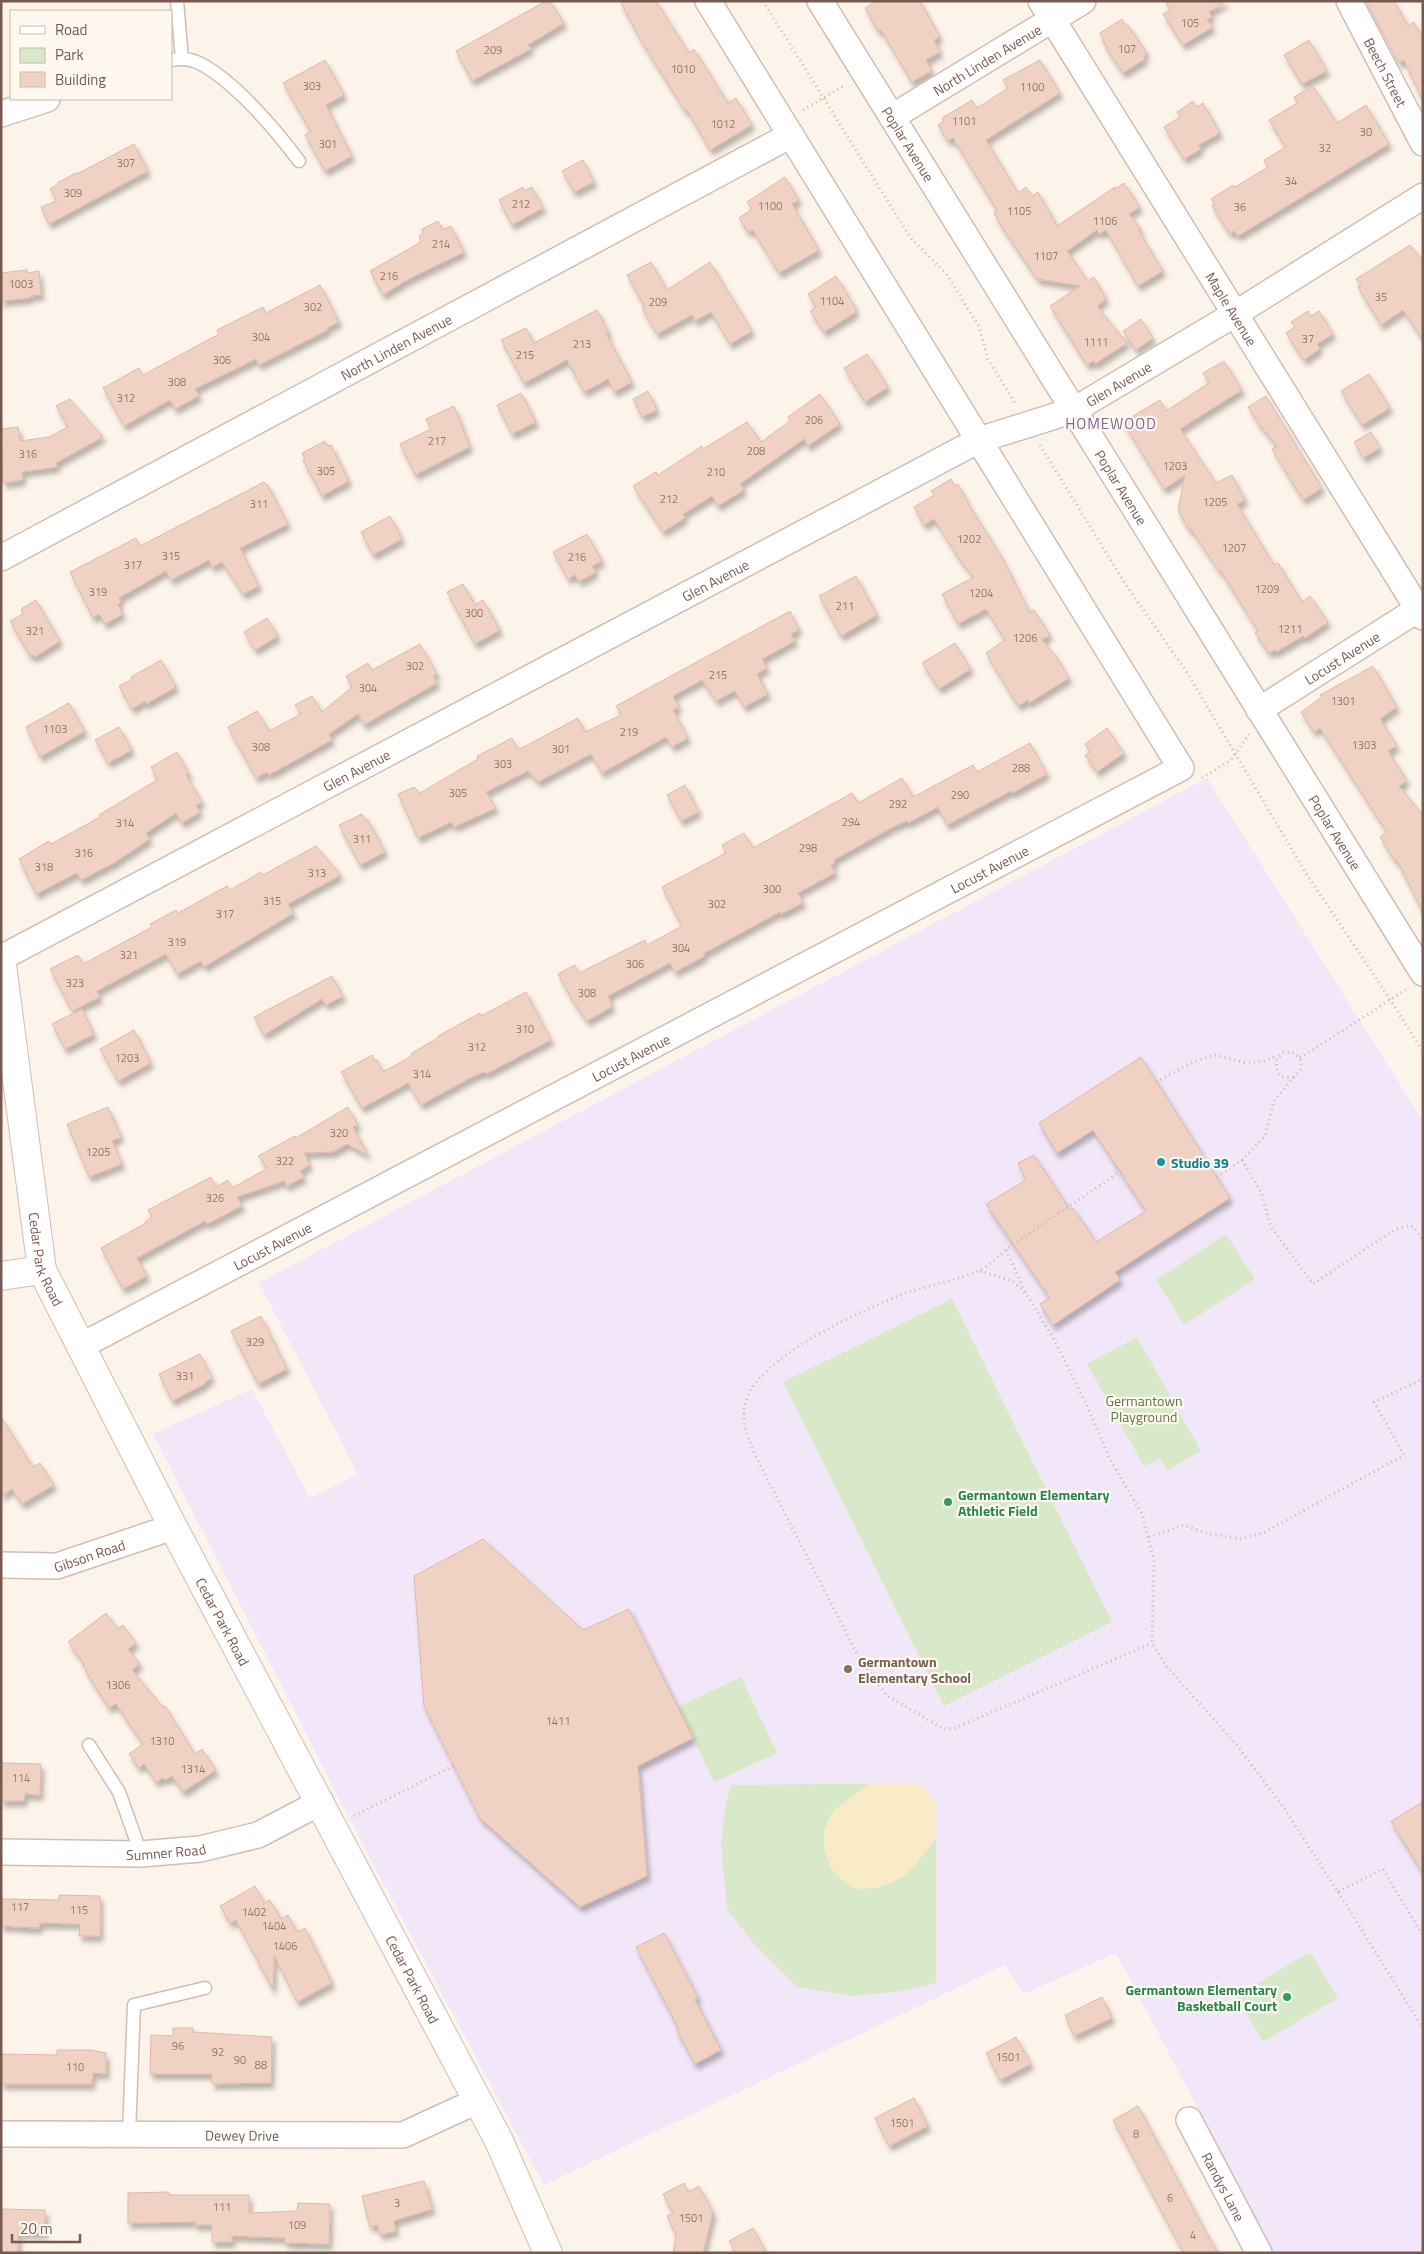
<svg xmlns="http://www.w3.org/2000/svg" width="1424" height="2254" font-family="'Titillium Web',sans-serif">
<defs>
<filter id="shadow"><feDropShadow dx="3" dy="5.5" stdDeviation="2.5" flood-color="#0004"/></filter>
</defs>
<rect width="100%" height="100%" fill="#fcf4eb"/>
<path fill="#f1e7f8" d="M1207,778L1423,1121V2253H1274L1116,1953L1024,1994L1005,1965L544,2185L360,1839L153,1434L252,1389L310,1498L358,1474L259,1283Z"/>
<path fill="#d8e9c9" d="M1226,1234L1255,1279L1184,1325L1156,1280Z
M952,1299L1112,1622L944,1706L783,1382Z
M1137,1337L1201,1451L1167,1470L1160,1459L1144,1466L1087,1364Z
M741,1677L777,1753L714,1782L678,1707Z
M920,1783L936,1801V1983L902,1991L853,1996L797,1987L755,1945L727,1909L721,1844L725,1808L731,1785Z
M1310,1952L1338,1998L1263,2042L1236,1996Z"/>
<path fill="#f9ebc8" d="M920,1783L936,1801V1839L907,1874L891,1883L876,1888L856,1889L843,1881L831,1868L824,1848V1829L834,1810L869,1784Z"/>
<path fill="#f0d2c4" stroke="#e2b8a5" filter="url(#shadow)" d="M546,1H550L564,23L528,45L531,49L472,81L456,51Z
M620,1H656L689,53L694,49L728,103L736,98L752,125L710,150L687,110L685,111L640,39Z
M876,1H920L940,37L934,40L940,52L926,60L932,71L912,82L881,30L878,31L865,8Z
M1165,1H1227L1209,12L1212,17L1207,20L1213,27L1183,45L1163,14L1170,10Z
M1366,1H1394L1408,26L1414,22L1423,40V101L1404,60L1399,63Z
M1122,19L1126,26L1128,25L1147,53L1143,56L1145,59L1123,73L1108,51L1100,33Z
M1309,40L1327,71L1302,84L1284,55Z
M325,60L344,95L326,105L352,156L325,171L305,135L311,132L283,83Z
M1040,60L1060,93L986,140L1018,193L1026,187L1032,196L1038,192L1057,226L1115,187V189L1124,183L1140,207L1129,214L1141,229L1138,230L1163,271L1138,286L1106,230L1099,234L1097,230L1067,251L1088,281L1094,277L1106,299L1097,306L1127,343L1095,364L1094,361L1087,365L1050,306L1080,286L1037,279L1000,224L994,213L997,210L953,138L948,141L938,125L944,121L942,118L972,100L977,108L1008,88L1003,80Z
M1313,86L1337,123L1366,105L1389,144L1238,236L1234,231L1230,234L1212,206L1215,205L1211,199L1233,185L1235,187L1268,167L1264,160L1286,147L1269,120L1297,103L1294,97Z
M1193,101L1197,107L1203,103L1220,133L1199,145L1201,149L1184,159L1164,127L1180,117L1177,112Z
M134,144L148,171L49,224L41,207L57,201L50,189L58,184L57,183L76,173L77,174Z
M583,160L594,182L574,192L562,171Z
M785,177L799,200L792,204L819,250L779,273L753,230L748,232L739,218L752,209L747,202Z
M523,187L525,190L532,187L543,208L512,225L499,200Z
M438,221L443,230L451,226L464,252L407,280L383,295L370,271L421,242L419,236L423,232L422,229Z
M1410,245L1423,260V340L1403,310L1381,325L1358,287L1361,286L1356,279Z
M651,262L667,290L710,262L752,331L730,344L711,312L695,321L692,315L657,334L642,308L645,307L627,275Z
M27,270V273L39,271L41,295L29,296L30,298L1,301V273Z
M836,276L855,307L854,308L856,312L824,332L810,311L816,307L808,294Z
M320,285L339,322L327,328L328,330L259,365L256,359L195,389L199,396L175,409L170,400L124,426L103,388L139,368L143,375L219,334L217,330L263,307L266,313Z
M597,310L609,333L606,334L632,382L614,392L608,379L584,392L567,360L524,383L501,340L526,328L534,343Z
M1308,311L1311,316L1319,311L1333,334L1317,344L1320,349L1304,360L1286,333L1295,327L1291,322Z
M1141,319L1153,338L1136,350L1123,331Z
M867,354L888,387L865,402L844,368Z
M1224,361L1242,390L1180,429L1216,483L1232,475L1245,500L1237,504L1274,565L1278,563L1302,602L1310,596L1328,622L1305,638L1303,636L1276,652L1275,650L1269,653L1255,633L1258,631L1221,571H1219L1191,529L1189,530L1178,510L1185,475L1164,489L1123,422L1160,400L1166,411L1209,383L1203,373Z
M1369,374L1390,408L1362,425L1341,391Z
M648,391L657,410L642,417L633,399Z
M521,393L536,422L512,434L497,405Z
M820,394L840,424L808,446L804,439L740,484L744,490L718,506L712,496L683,514L685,518L663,532L633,486L656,472L658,475L702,446L703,449L747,422L761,442L790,421L788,417Z
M1266,396L1322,488L1303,500L1272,449L1277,446L1258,423L1248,407Z
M70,399L103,437L56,463L57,467L22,472L23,480L3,483L1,429L18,427L20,441L49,437L68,427L56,406Z
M454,406L470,447L415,475L400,444L431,429L426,419Z
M1371,432L1380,448L1363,458L1354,442Z
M325,441L328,446L331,445L349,481L322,496L303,460L305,459L302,453Z
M951,479L955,486L958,484L969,505L1001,556L1030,613L1034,610L1050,635L1042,640L1056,656L1069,678L1029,703L1028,700L1018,706L986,653L1005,640L986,609L958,624L942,594L974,577L960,560L934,519L924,525L914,507L934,495L931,491Z
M264,482L265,484H267L288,524L240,548L259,586L243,594L222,562L212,567L209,560L171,580L166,571L119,598L121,602L118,605L123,614L105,624L99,614L93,618L70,572L136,538L140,546Z
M390,516L402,539L373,555L361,532Z
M587,534L602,561L592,566L596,572L588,577L579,581L575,575L568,579L553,552Z
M856,576L877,615L841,636L819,596Z
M463,584L475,605L483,600L500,630L475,644L447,592Z
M36,600L60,641L35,657L33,655L30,656L10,621L23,614L21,609Z
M790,611L799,630L791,634L795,641L762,659L767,668L757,674L768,694L744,707L735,691L716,701L702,680L673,696L679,707L673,710L688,738L672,747L666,737L602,773L591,754L538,782L528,771L486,792L496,808L454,827L451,822L418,838L398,794L414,787L420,793L478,759L477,756L481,754L512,738L518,750L578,718L585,732L621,715L616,706Z
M267,618L278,636L255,650L244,632Z
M955,643L971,669L939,689L922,663Z
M420,644L437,674L433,676L437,683L364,725L358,714L329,734L332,740L269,775L267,772L256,778L228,727L257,711L269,731L301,714L295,705L312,696L322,712L352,687L346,676L368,663L372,670Z
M161,660L176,687L146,704L145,701L132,709L119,686L132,679L131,677Z
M1373,666L1397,707L1380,719L1397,746L1388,751L1407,781L1399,786L1423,815V913L1397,860L1395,861L1380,837L1387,832L1320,728L1314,732L1301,712L1322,697L1320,695Z
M69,703L85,731L40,757L26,727Z
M119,727L132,750L108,763L95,740Z
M1107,728L1124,753L1097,772L1085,755L1090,752L1085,744Z
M1030,743L1047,774L1012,793L1011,791L947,825L938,807L908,823L907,821L893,827L834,860L835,863L831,865L835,873L798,893L803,903L781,914L780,912L721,944L703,954L705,956L675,972L670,963L608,996L612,1007L587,1021L574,1003L558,974L575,965L579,973L645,940L647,945L682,926L662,887L726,853L722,845L744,833L753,848L852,793L858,803L902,778L913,797L973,765L977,772Z
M177,752L189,774L186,775L202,802L196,805L200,812L182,823L176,813L146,833L150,839L114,863L81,880L77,873L36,894L19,859L49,841L51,844L100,817L99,815L157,780L151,767Z
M685,785L699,812L681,821L667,795Z
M362,814L366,821L368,820L385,852L360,865L339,825Z
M316,846L341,875L288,904L294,913L204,967L201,961L177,974L166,954L97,991L100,997L72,1011L50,969L78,955L83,964L152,927L150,924L176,910L178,913L227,886L230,890L261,872L263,875Z
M332,976L343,996L326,1005L322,999L264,1035L254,1017Z
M526,992L551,1040L486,1074L484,1072L472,1077L421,1105L408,1083L362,1108L341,1072L372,1055L375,1061L377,1060L383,1072L410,1057L412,1053L439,1037L438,1036L480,1013L481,1016Z
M82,1009L94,1034L65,1049L52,1024Z
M134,1030L151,1063L118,1081L100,1049Z
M1141,1057L1230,1198L1115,1272L1120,1280L1053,1325L1040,1304L1050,1298L986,1204L1026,1180L1018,1163L1034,1155L1070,1210L1073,1208L1096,1242L1146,1211L1093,1130L1057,1153L1039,1123Z
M108,1107L121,1137L112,1141L122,1164L89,1177L67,1124Z
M348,1107L358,1125L353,1127L368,1155L347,1144L333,1152L304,1153L310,1165L300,1171L304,1177L287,1186L284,1181L237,1197L242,1206L207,1224L205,1221L137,1258L147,1276L123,1289L101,1248L146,1223L145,1222L152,1217L148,1210L211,1177L216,1187L228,1180L232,1188L268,1168L258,1156L295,1136L296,1138Z
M261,1316L287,1369L258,1384L231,1331Z
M200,1354L212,1378L205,1382V1384L172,1401L159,1374Z
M1,1417L33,1467L40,1463L54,1485L22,1504L12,1489L1,1496Z
M483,1539L583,1630L629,1609L693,1738L638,1766L647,1876L580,1907L480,1818L424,1706L414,1576Z
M106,1613L118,1629L123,1625L136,1643L128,1649L140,1664L132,1670L163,1707L165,1706L195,1754L202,1749L216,1770L183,1792L172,1776L165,1780L163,1778L156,1782L144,1764L139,1768L129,1754L143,1744L116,1704L109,1708L88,1675L82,1661L68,1642Z
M2,1763L41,1764L40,1795L25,1794L24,1801H1Z
M1423,1802V1873L1391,1821Z
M255,1886L264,1903L270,1900L281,1919L288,1915L297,1932L305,1928L332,1983L297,2002L274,1955L273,1990L236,1920L230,1923L220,1906Z
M59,1895L100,1896V1936H79L80,1924L40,1923L39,1928L1,1926V1899L59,1900Z
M664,1933L698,1998L695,2000L721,2050L695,2064L677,2031L679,2029L636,1947Z
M1102,1997L1112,2018L1074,2036L1065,2015Z
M173,2028H193V2032L272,2037L271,2083L212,2084V2074H150L151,2035L173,2036Z
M1016,2037L1031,2064L1000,2080L986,2053Z
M57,2050H90L106,2053V2074L93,2073L92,2084H1V2054L57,2055Z
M914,2098L928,2126L889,2146L875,2118Z
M1138,2106L1203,2227L1218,2253H1184L1166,2220L1113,2120Z
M424,2181L432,2209L394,2221L396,2231L380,2235L377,2225L370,2227L362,2196Z
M684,2183L688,2192L699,2186L713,2212L703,2253H673L676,2235L667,2216L673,2213L663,2194Z
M169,2192V2195H249V2213L297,2211L298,2203L330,2204L329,2244L285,2243V2238L232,2236V2242H212V2225H195V2222L128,2223V2193Z
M1,2209L45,2210V2233H18V2253H1Z
M753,2228L766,2253H736L729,2241Z"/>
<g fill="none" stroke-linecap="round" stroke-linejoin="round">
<defs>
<path id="service" d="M177,1L182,59
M171,60C181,58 192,59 201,64C235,82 276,130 299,161
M89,1745L119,1792L141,1854
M129,2134L134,2005L205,1988"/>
<g id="minor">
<path id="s1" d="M820,1L1423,973"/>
<path id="s2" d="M1041,1L1423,617"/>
<path id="s3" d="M1349,1L1423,143"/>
<path d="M1,114L47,99"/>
<path id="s4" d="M892,117L1083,1"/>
<path id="s5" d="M1,558L791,135"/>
<path id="s6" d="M1259,710L1423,606"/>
<path id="s7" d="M1,958L979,440L1074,410L1235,314L1423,196"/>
<path id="s8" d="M81,1346L1181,768L708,1"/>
<path id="s9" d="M1,1565L57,1566L173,1527"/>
<path id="s10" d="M1,1852L141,1854L200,1849L258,1835L321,1802"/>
<path id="s11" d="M1189,2120L1259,2253"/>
<path id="s12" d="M1,2134L403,2135L477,2101"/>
</g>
<g id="tertiary">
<path id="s13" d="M1,958L42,1270L173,1527L499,2141L548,2253"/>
<path d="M1,1276L42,1270"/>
</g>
</defs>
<use href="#service" stroke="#d0beb3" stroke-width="15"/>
<use href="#minor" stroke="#d0beb3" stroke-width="28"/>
<use href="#tertiary" stroke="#d0beb3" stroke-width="30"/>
<path stroke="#d5b5a6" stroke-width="3" stroke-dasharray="1 4" stroke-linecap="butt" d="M763,1L910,237L948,276L979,327L988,359L1016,405
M803,110L845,85
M1040,445L1126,585L1188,674L1307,875L1390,999L1423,1052
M1202,778L1231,760L1249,734
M1300,1058L1407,989
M1156,1082L1193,1062L1215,1055L1246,1063L1264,1061L1277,1056
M1242,1160L1261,1192L1271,1227L1313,1284L1396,1229L1408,1226L1414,1227L1423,1241
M1121,1171C1084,1196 1048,1221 1011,1246C1000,1254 990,1266 978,1271C955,1281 929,1285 906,1293C866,1308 753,1359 745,1404C741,1423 748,1438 755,1455L857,1654L886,1695L944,1729L955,1728L1152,1643
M1217,1177L1242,1160L1265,1136L1274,1101L1301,1069C1302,1056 1294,1050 1282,1053L1276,1061L1277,1071L1282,1077H1293
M1006,1250L1026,1293
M980,1271L1013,1281L1027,1295L1053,1338L1086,1403L1110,1459L1142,1514L1154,1561L1152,1643L1167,1667L1235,1743L1284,1808L1338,1892L1383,1869L1423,1936
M1149,1537L1184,1525L1206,1533L1240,1539L1265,1532L1404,1455L1374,1402L1423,1379
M354,1816L453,1766
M1338,1892L1423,2028"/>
<use href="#service" stroke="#fff" stroke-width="12"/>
<use href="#minor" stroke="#fff" stroke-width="25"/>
<use href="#tertiary" stroke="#fff" stroke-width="28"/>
</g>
<circle fill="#0f9aa8" stroke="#fef8f1" stroke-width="2" cx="1161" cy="1162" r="5"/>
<g fill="#2e9e5b" stroke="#fef8f1" stroke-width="2">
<circle cx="948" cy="1502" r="5"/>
<circle cx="1287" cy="1997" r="5"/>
</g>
<circle fill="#8d6e63" stroke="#fef8f1" stroke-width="2" cx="848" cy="1669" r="5"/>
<g text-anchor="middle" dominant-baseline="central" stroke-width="4.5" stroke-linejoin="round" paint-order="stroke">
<g font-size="11" fill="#94786c">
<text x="1190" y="23">105</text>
<text x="1127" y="49">107</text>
<text x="493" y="50">209</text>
<text x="683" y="69">1010</text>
<text x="312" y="86">303</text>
<text x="1032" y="87">1100</text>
<text x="964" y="121">1101</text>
<text x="723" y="124">1012</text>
<text x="1366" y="132">30</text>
<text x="328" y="144">301</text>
<text x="1325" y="148">32</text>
<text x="126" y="163">307</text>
<text x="1291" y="181">34</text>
<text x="73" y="193">309</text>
<text x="521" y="204">212</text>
<text x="770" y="206">1100</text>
<text x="1240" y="207">36</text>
<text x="1019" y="211">1105</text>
<text x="1105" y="221">1106</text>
<text x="441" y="244">214</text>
<text x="1046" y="256">1107</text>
<text x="389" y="276">216</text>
<text x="21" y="284">1003</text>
<text x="1381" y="297">35</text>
<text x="832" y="301">1104</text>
<text x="658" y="302">209</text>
<text x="313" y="307">302</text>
<text x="261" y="337">304</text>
<text x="1308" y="339">37</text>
<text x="1096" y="342">1111</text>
<text x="582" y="344">213</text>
<text x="525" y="355">215</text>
<text x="222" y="360">306</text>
<text x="177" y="382">308</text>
<text x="126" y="398">312</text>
<text x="814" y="420">206</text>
<text x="437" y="441">217</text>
<text x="756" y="451">208</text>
<text x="28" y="454">316</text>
<text x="1175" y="466">1203</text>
<text x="326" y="471">305</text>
<text x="716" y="472">210</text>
<text x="669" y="499">212</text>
<text x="1215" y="502">1205</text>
<text x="259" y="504">311</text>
<text x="969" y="539">1202</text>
<text x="1234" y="548">1207</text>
<text x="171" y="556">315</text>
<text x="577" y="557">216</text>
<text x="133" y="565">317</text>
<text x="1267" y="589">1209</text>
<text x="98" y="592">319</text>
<text x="981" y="593">1204</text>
<text x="845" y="606">211</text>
<text x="474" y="613">300</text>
<text x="1290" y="629">1211</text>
<text x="35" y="631">321</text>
<text x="1025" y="638">1206</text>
<text x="415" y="666">302</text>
<text x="718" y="675">215</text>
<text x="368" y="688">304</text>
<text x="1343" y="701">1301</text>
<text x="55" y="729">1103</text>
<text x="629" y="732">219</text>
<text x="1364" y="745">1303</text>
<text x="261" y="747">308</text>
<text x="561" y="749">301</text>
<text x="503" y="764">303</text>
<text x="1021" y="768">288</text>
<text x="458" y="793">305</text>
<text x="960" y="795">290</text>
<text x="898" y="804">292</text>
<text x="851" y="822">294</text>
<text x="125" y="823">314</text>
<text x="362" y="839">311</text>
<text x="808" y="848">298</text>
<text x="84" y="853">316</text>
<text x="44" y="867">318</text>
<text x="317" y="873">313</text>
<text x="772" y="889">300</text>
<text x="272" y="901">315</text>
<text x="717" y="904">302</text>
<text x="225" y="914">317</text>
<text x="177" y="942">319</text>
<text x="681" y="948">304</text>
<text x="129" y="955">321</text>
<text x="635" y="964">306</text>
<text x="75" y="983">323</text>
<text x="587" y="993">308</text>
<text x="525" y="1029">310</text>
<text x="477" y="1047">312</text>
<text x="127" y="1058">1203</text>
<text x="422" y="1074">314</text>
<text x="339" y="1133">320</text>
<text x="98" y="1152">1205</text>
<text x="285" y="1161">322</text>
<text x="215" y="1198">326</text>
<text x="255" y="1342">329</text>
<text x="185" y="1376">331</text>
<text x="118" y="1685">1306</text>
<text x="558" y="1721">1411</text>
<text x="162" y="1741">1310</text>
<text x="193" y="1769">1314</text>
<text x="21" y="1778">114</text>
<text x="20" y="1907">117</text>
<text x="79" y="1910">115</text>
<text x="254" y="1912">1402</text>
<text x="274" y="1926">1404</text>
<text x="285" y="1946">1406</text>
<text x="178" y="2046">96</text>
<text x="218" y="2052">92</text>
<text x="1008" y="2057">1501</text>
<text x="240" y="2060">90</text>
<text x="261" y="2065">88</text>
<text x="75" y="2067">110</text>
<text x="902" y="2123">1501</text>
<text x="1136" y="2134">8</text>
<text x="1170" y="2198">6</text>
<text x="397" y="2203">3</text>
<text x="222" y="2207">111</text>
<text x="691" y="2218">1501</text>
<text x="297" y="2225">109</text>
<text x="1193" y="2235">4</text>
</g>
<g font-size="14" fill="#765a4f" stroke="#fef8f1">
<text stroke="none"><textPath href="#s4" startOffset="111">North Linden Avenue</textPath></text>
<text stroke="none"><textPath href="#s3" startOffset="80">Beech Street</textPath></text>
<text stroke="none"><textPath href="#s1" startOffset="168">Poplar Avenue</textPath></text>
<text stroke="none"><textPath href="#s2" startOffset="362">Maple Avenue</textPath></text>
<text stroke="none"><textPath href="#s5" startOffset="448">North Linden Avenue</textPath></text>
<text stroke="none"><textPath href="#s7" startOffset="1258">Glen Avenue</textPath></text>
<text stroke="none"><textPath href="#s1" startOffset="572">Poplar Avenue</textPath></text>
<text stroke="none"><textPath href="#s7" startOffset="808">Glen Avenue</textPath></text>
<text stroke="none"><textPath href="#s6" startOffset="98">Locust Avenue</textPath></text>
<text stroke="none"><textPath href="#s7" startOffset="402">Glen Avenue</textPath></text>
<text stroke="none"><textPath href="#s1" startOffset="978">Poplar Avenue</textPath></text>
<text stroke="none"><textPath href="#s8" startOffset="1026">Locust Avenue</textPath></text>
<text stroke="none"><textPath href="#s8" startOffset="621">Locust Avenue</textPath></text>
<text stroke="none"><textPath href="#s8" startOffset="216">Locust Avenue</textPath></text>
<text stroke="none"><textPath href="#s13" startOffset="305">Cedar Park Road</textPath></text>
<text stroke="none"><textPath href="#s9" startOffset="90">Gibson Road</textPath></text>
<text stroke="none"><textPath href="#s13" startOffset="710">Cedar Park Road</textPath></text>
<text stroke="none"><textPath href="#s10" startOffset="165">Sumner Road</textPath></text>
<text stroke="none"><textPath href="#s13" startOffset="1115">Cedar Park Road</textPath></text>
<text stroke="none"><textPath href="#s12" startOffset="241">Dewey Drive</textPath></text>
<text stroke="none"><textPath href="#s11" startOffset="75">Randys Lane</textPath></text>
</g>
<g font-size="14" font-weight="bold" fill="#0d838f" stroke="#fef8f1" text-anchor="start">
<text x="1171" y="1162">Studio 39</text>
</g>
<g font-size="14" fill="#5a7b47" stroke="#fef8f1">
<text x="1144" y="1400">Germantown<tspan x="1144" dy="16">Playground</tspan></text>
</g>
<g font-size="14" font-weight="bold" fill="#27864d" stroke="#fef8f1" text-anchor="start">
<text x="958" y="1494">Germantown Elementary<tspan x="958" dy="16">Athletic Field</tspan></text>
<text x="1277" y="1989" text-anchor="end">Germantown Elementary<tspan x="1277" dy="16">Basketball Court</tspan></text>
</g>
<g font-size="14" font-weight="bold" fill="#785e54" stroke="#fef8f1" text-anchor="start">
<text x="858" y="1661">Germantown<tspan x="858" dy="16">Elementary School</tspan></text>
</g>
<g font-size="15" letter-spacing="1" fill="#806691" stroke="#fef8f1">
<text x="1111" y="423">HOMEWOOD</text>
</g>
</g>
<rect width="1424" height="2254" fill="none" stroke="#765a4f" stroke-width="5"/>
<rect x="10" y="10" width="162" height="90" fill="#fef8f1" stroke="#c8b9b0"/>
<rect x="20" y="26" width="25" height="8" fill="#ffffff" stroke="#c8b9b0"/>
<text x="55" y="35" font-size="15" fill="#765a4f">Road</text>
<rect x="20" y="48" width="25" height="15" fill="#d8e9c9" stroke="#c8b9b0"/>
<text x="55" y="60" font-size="15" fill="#765a4f">Park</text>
<rect x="20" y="72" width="25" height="15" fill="#f0d2c4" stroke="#c8b9b0"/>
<text x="55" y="85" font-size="15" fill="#765a4f">Building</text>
<path d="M12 2234v8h68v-8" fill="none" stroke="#765a4f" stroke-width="2.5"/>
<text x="20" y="2234" font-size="15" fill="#765a4f" stroke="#fef8f1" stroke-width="4" paint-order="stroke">20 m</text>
</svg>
